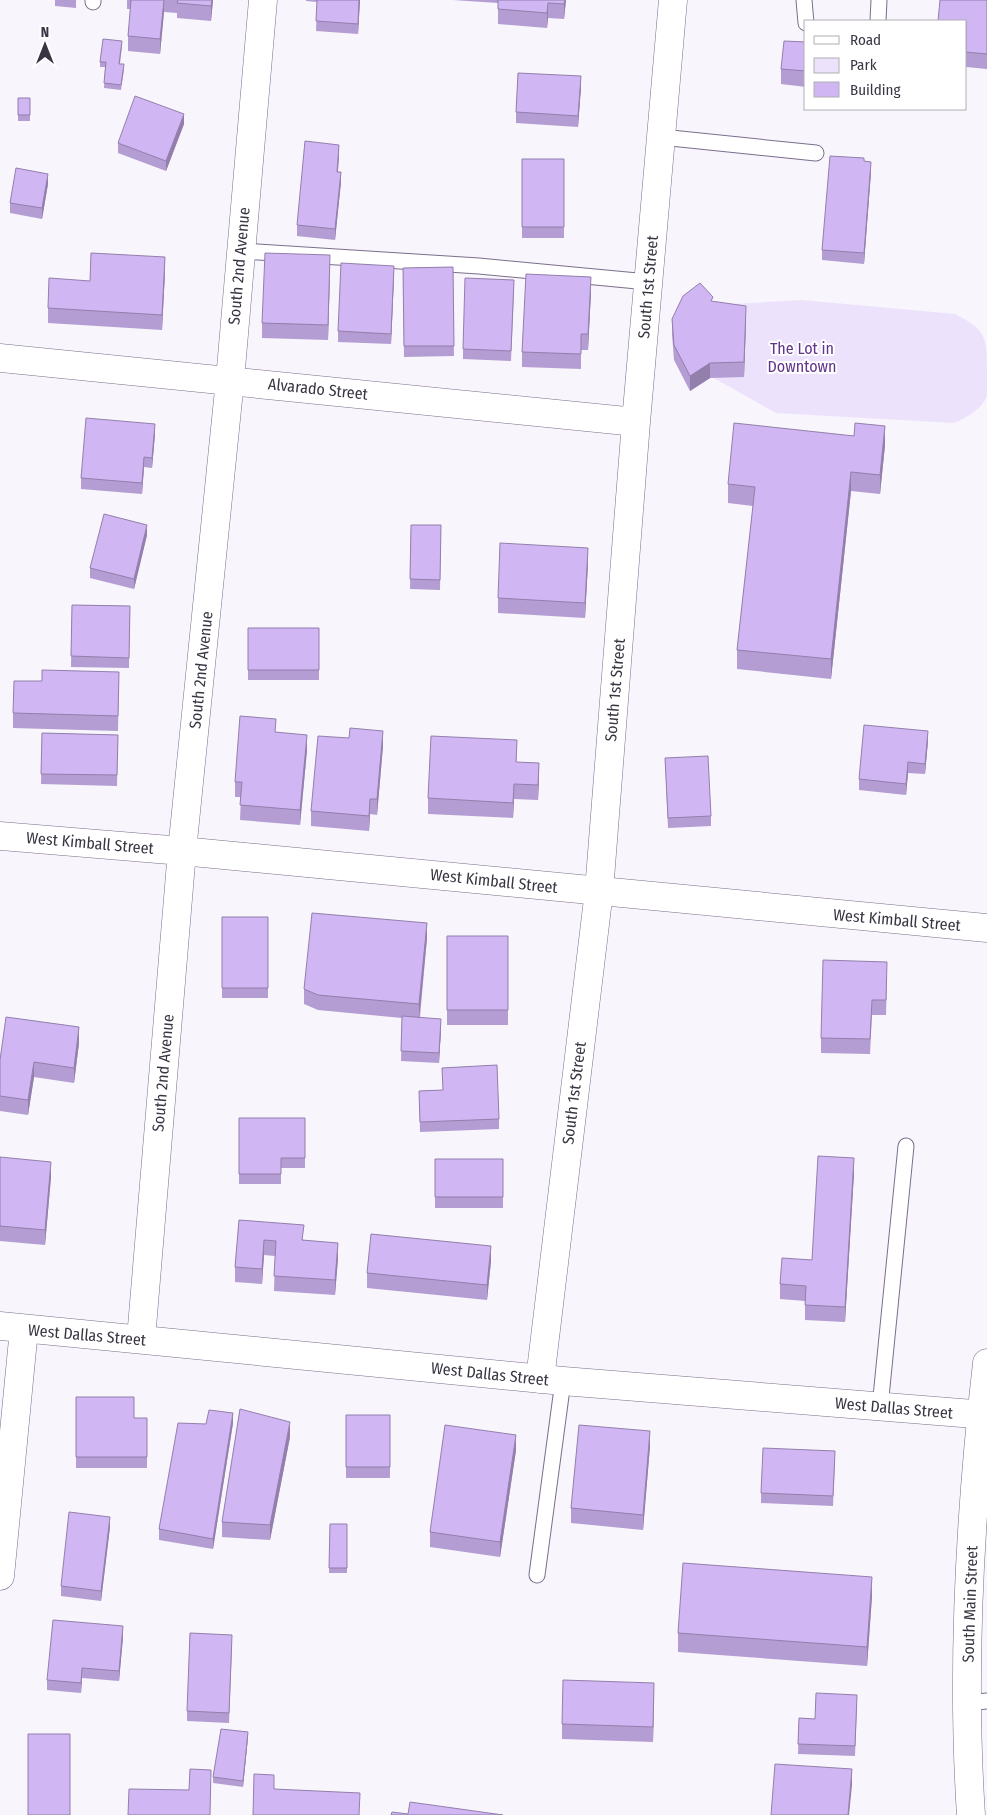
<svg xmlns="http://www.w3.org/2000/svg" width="987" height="1815" font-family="'Fira Sans Condensed',sans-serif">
<rect width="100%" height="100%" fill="#f8f5fc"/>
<path fill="#ece2fb" d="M802,300L955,314C987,330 987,338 987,373C987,379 987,390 987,396C982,409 966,418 954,423L776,413L712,377L691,390L717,305Z"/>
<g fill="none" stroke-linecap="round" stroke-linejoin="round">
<defs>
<path id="service" d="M804,0L806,23
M93,2V0
M878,21L879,0
M661,137L816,153
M241,251L479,266L648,282
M880,1407L906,1146
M537,1575L563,1381
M968,1703L987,1701"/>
<path id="minor" d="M0,358L636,422
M0,836L182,851L987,928
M0,1326L563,1381L987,1415
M141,1339L182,851L230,380L263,0
M540,1379L599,891L636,422L673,0
M0,1576L24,1329"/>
<path id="secondary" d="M971,1815C961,1665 970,1512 987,1363"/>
</defs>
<use href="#service" stroke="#7b6e8c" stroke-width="17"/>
<use href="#minor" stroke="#7b6e8c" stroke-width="29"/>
<use href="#secondary" stroke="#7b6e8c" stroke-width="29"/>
<use href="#service" stroke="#fff" stroke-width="15"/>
<use href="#minor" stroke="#fff" stroke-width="28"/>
<use href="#secondary" stroke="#fff" stroke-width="28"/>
</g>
<path fill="#b49dd2" d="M55,0H76V8L55,6Z
M127,0H213L211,21L177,18V13L164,12L160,54L128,51V36L131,9H127Z
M306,0H360L358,34L316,31L317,2L306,1Z
M453,0H566L564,19L548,18L547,28L498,24V3Z
M987,0V69L966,67V21Z
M806,42V87L781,84V69Z
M122,46L120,64L124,70L121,90L104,88L105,67H100V62Z
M581,87L578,127L516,123V112Z
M18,98H30V121H18Z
M867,109H883V110Z
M184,124L166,171L118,153V143Z
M339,155L338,172L341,182L335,240L297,236V225Z
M522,159H564V238H522Z
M871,172L864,264L822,260V250Z
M48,184L42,219L10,213V203Z
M453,267L454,356L404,357L403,268Z
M330,270L328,340L262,338V323Z
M165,272L162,330L48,323V308Z
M394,276L391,344L338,342V331Z
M514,290L511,361L463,359V349Z
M591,292L588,350H581V369L522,367V352Z
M713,302L746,321L744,377L710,378L690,391L674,360L672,334V319Z
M155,434L152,468L144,467L142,494L81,489V478Z
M885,445L880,494L851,491L831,679L737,669V650L753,506L728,503V484Z
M411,525H441L440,590L410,589Z
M147,535L134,589L90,578V568Z
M588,563L585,618L498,613V598Z
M72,605L130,606L129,668L71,667Z
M248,628H319V680H248Z
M119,672L118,731L13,728V713L42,681Z
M276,732L307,750L300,825L240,820L241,797H235V782Z
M42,733L118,735L117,786L41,784Z
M928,741L925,774L908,773L906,795L859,790V779Z
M383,746L377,815L370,814L369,831L311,826V811Z
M517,756L516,762L539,778L538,800L514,799L513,818L428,814V798Z
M665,758L711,816V826L668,828Z
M222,917H268V998H222Z
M447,936H508V1025H447Z
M427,938L420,1017L441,1029L439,1063L401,1061L402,1018L318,1010L304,1004V989Z
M887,977L886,1015H872L870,1054L821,1053V1038Z
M79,1043L74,1083L34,1077L28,1115L0,1111V1060Z
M442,1068L499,1119V1129L420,1132L419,1091L443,1090Z
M239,1118H305V1168H281V1184H239Z
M0,1157L51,1177L45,1245L0,1241Z
M435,1159H503V1208H435Z
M854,1173L845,1322L805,1320V1301L780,1299V1284L812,1260Z
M239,1220L304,1240L338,1258L335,1295L274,1291L275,1256L264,1255L262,1284L235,1282V1267Z
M491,1261L487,1300L367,1288V1273Z
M76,1397L134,1418H147V1468H76Z
M346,1415H390V1478H346Z
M233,1423L213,1549L159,1540V1529L206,1424Z
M290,1437L270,1540L222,1537V1522Z
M650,1446L643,1530L571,1523V1508Z
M516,1450L500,1557L430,1547V1532Z
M835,1461L833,1506L761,1503V1493Z
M330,1524H347V1573H329Z
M110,1527L101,1601L61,1596V1586Z
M872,1596L867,1666L678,1652V1633Z
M123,1637L119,1681L82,1678L81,1693L47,1690V1680Z
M232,1646L229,1723L187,1721V1711Z
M654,1698L653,1742L562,1739V1724Z
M857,1705L855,1756L798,1754L799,1718L815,1719Z
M248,1737L243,1787L213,1783V1777Z"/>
<path fill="#927fab" d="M164,0V12L160,54V39Z
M212,0H213L211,21V6Z
M359,0H360L358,34V24Z
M565,0H566L564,19V4Z
M548,3V18L547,28V13Z
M581,76V87L578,127V116Z
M184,114V124L166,171V161Z
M339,145V155L337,182V172Z
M871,162V172L864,264V253Z
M341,172V182L335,240V229Z
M48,174V184L42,219V208Z
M330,255V270L328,340V325Z
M165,257V272L162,330V315Z
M394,266V276L391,344V334Z
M591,277V292L588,350V334Z
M746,306V321L744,377V362Z
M710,363V378L690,391V376Z
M155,424V434L152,468V458Z
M885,426V445L880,494V475Z
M144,457V467L142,494V483Z
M851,472V491L831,679V659Z
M147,525V535L134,589V579Z
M588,548V563L585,618V603Z
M383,731V746L377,815V799Z
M928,731V741L925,774V764Z
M307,735V750L300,825V810Z
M908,762V773L906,795V784Z
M539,763V778L538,800V785Z
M514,784V799L513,818V803Z
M370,799V814L369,831V816Z
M427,923V938L419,1019V1004Z
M441,1019V1029L439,1063V1053Z
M79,1027V1043L74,1083V1068Z
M34,1062V1077L28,1115V1100Z
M854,1158V1173L845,1322V1307Z
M51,1162V1177L45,1245V1230Z
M264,1240V1255L262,1284V1269Z
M338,1243V1258L335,1295V1280Z
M491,1246V1261L487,1300V1285Z
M233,1413V1423L213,1549V1539Z
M290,1422V1437L270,1540V1525Z
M650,1431V1446L643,1530V1515Z
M516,1435V1450L500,1557V1542Z
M110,1517V1527L101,1601V1591Z
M872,1577V1596L867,1666V1647Z
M123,1626V1637L119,1681V1671Z
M82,1668V1678L81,1693V1683Z
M654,1683V1698L653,1742V1727Z
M248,1732V1737L243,1787V1781Z
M852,1769V1785L849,1815H848Z"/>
<path fill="#d1b6f4" stroke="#927fab" d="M131,0H164L160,39L128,36Z
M178,0H212L211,6L177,3Z
M317,0H359L358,24L316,21Z
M498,0H565L564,4L548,3L547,13L498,9Z
M940,0H987V54L966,52V21H938Z
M103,39L122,41L119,64H124L121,85L104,83L106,62H100Z
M784,41L806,42V71L781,69Z
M518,73L581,76L578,116L516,112Z
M135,96L184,114L166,161L118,143Z
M18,98H30V115H18Z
M305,141L339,145L337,172H341L335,229L297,225Z
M830,156L864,158V161L871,162L864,253L822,250Z
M522,159H564V227H522Z
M16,168L48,174L42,208L10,203Z
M91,253L165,257L162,315L48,308L49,278L90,281Z
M265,253L330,255L328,325L262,323Z
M341,263L394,266L391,334L338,331Z
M453,267L454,346H404L403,268Z
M526,274L591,277L588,334H581V354L522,352Z
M465,278L514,280L511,351L463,349Z
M700,283L713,297L711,301L746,306L744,362L710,363L690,376L674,345L672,319L683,296Z
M86,418L155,424L152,458L144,457L142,483L81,478Z
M734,423L854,436L855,423L885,426L880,475L851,472L831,659L737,650L755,487L728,484Z
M104,514L147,525L134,579L90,568Z
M411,525H441L440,580L410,579Z
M500,543L588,548L585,603L498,598Z
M72,605L130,606L129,658L71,656Z
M248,628H319V670H248Z
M42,670L119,672L118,716L13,713L14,681H42Z
M240,716L276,719L275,732L307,735L300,810L240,805L242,782H235Z
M864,725L928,731L925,764L908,762L906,784L859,779Z
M350,728L383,731L377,799H370L369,816L311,811L318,736L349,738Z
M42,733L118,735L117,775L41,774Z
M431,736L517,740L516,762L539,763L538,785L514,784L513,803L428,798Z
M708,756L711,816L668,818L665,758Z
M312,913L427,923L419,1004L318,995L304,989Z
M222,917H268V988H222Z
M447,936H508V1010H447Z
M823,960L887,962L886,1000H872L870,1039L821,1038Z
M402,1016L441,1019L439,1053L401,1051Z
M6,1017L79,1027L74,1068L34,1062L28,1100L0,1096V1060Z
M497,1065L499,1119L420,1122L419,1091L443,1090L442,1068Z
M239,1118H305V1158H281V1174H239Z
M818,1156L854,1158L845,1307L805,1305L806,1286L780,1284L782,1258L812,1260Z
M0,1157L51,1162L45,1230L0,1226Z
M435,1159H503V1197H435Z
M239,1220L304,1225L302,1240L338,1243L335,1280L274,1276L276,1241L264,1240L262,1269L235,1267Z
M371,1234L491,1246L487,1285L367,1273Z
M76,1397H134V1418H147V1457H76Z
M240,1409L290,1422L270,1525L222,1522Z
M209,1410L233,1413L213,1539L159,1529L178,1423L206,1424Z
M346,1415H390V1467H346Z
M445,1425L516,1435L500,1542L430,1532Z
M579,1425L650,1431L643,1515L571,1508Z
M763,1448L835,1451L833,1496L761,1493Z
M69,1512L110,1517L101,1591L61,1586Z
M330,1524H347V1568H329Z
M683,1563L872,1577L867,1647L678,1633Z
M53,1620L123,1626L119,1671L82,1668L81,1683L47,1680Z
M190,1633L232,1635L229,1713L187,1711Z
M563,1680L654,1683L653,1727L562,1724Z
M816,1693L857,1695L855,1746L798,1744L799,1718L815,1719Z
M221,1729L248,1732L243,1781L213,1777Z
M28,1734H70V1815H28Z
M775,1764L852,1769L848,1815H771Z
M190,1769L211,1770L210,1815H128L129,1789L189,1790Z
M254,1774L274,1775V1789L360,1793L359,1815H253Z
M410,1802L503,1815H391L392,1812L408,1814Z"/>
<g text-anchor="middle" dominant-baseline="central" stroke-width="4" stroke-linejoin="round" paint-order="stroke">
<g font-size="16" fill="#3a3542" stroke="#fff">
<text transform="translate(239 266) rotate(-85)">South 2nd Avenue</text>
<text transform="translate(648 287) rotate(-85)">South 1st Street</text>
<text transform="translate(318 389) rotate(6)">Alvarado Street</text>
<text transform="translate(201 670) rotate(-84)">South 2nd Avenue</text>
<text transform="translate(615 690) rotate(-85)">South 1st Street</text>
<text transform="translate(90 843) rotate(5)">West Kimball Street</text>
<text transform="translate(494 881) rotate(6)">West Kimball Street</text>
<text transform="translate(897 920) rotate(5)">West Kimball Street</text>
<text transform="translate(163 1073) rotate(-85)">South 2nd Avenue</text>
<text transform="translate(574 1093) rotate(-83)">South 1st Street</text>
<text transform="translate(87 1335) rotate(5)">West Dallas Street</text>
<text transform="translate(490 1374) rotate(6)">West Dallas Street</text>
<text transform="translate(894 1408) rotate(5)">West Dallas Street</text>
<text transform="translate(970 1604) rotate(-88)">South Main Street</text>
</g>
<g font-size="16" fill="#61348c" stroke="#fff">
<text x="802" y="348">The Lot in<tspan x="802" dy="18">Downtown</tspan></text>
</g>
</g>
<rect x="804" y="20" width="162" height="90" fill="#ffffff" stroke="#b0aeb3"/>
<rect x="814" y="36" width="25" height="8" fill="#ffffff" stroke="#b0aeb3"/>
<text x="850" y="45" font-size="15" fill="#3a3542">Road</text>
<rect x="814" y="58" width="25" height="15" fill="#ece2fb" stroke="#b0aeb3"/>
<text x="850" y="70" font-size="15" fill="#3a3542">Park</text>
<rect x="814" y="82" width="25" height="15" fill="#d1b6f4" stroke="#b0aeb3"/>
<text x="850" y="95" font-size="15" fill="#3a3542">Building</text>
<g transform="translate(45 45)" stroke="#ffffff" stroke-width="4" paint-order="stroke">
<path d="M0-4L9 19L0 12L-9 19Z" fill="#3a3542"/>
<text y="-8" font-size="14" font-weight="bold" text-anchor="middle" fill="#3a3542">N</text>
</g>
</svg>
